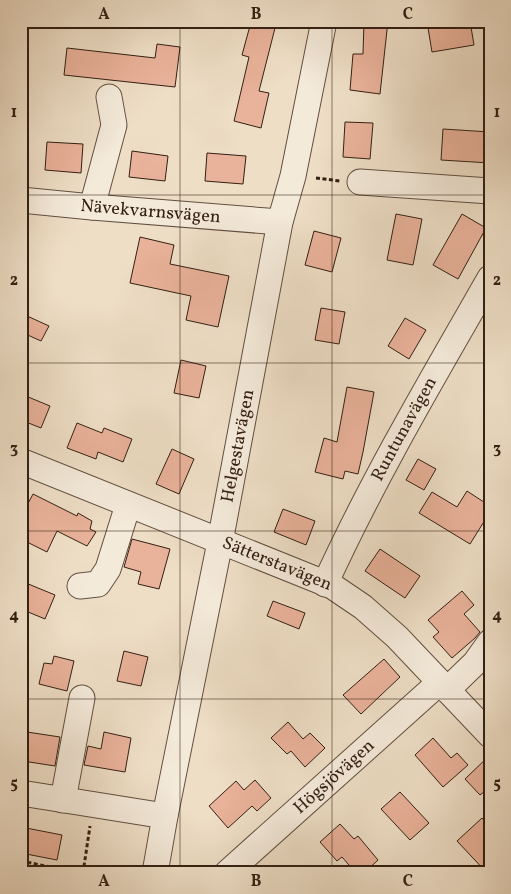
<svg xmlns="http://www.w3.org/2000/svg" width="511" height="894" font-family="Vollkorn,serif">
<rect width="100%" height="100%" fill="#eedec6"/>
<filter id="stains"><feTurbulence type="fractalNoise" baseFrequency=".004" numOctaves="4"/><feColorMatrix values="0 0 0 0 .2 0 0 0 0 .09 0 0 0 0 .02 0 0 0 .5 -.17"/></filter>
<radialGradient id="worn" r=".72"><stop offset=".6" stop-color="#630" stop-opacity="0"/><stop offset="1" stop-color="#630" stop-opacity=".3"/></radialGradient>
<path fill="#e9b29a" stroke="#331f13" d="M364,21H388L380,94L350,90L353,54H363Z
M442,21H470L474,45L432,52L428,28L443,26Z
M251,22L275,28L259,91L269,93L261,128L234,121L249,57L242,55Z
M157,44L180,47L175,87L64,75L67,48L155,58Z
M345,122L373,123L370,159L343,157Z
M443,129L490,132V163L441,160Z
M47,142L83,144L81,173L45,170Z
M132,151L168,156L165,181L129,177Z
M207,153L246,156L243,184L205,181Z
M396,214L422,219L413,265L387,260Z
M462,214L486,228L458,279L433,265Z
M314,231L341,238L332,272L305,265Z
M140,237L174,245L170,264L229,276L218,327L186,320L191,296L130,283Z
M321,308L345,312L339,344L315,340Z
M25,315L49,326L41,341L21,332V324Z
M405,318L426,330L409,359L388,346Z
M181,360L206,366L199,398L174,393Z
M347,387L374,392L363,452L358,474L345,471L343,479L315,472L324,438L337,442Z
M21,394L50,406L41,428L21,420Z
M77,423L102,433L104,428L132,439L123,462L98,452L96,459L67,448Z
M172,449L194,459L179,494L156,484Z
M418,459L436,469L424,490L406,480Z
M467,491L490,506V512L470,544L419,513L432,492L457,507Z
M33,494L77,516L78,513L92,521L90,529L96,532L87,546L57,531L47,552L21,539V517Z
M283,509L315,521L306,545L274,532Z
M132,539L170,549L159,589L138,584L141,572L124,567Z
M380,549L420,576L405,598L365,571Z
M21,581L55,595L45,619L21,609Z
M462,591L474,605L464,614L480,632L475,638L452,658L433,637L439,632L428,620Z
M273,601L305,613L299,629L267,616Z
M124,651L148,657L141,686L117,681Z
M54,656L74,661L67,691L39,684L44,663L52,664Z
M384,659L400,677L361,714L343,695Z
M288,722L303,739L310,733L325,748L305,767L291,751L287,754L271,738Z
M27,732L60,737L55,766L23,761Z
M104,732L131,738L125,772L84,765L88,746L101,749Z
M433,738L451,758L457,753L468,765L443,787L415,755Z
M490,755V787L480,795L465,779Z
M255,780L271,798L257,811L252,806L228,828L209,806L236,781L244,790Z
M400,792L429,823L410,840L381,809Z
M482,818L490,827V873H487L457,841Z
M340,824L354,839L358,836L378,860L364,873H356L342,857L337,861L320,842Z
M21,827L62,835L57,860L21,853Z"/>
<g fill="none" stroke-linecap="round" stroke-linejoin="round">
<defs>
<g id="minor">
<path d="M360,182L490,191"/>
<path id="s1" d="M21,200L92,207L280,222"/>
<path d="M92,207L114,125L109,97"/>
<path id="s2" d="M21,461L332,586L363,607L397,637L490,735"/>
<path id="s3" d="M325,584C373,479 432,379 490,278"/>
<path d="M80,586L98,584L108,569L128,505"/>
<path d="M447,690L475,663L490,642"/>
<path d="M21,793L165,816"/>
<path d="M63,800L82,698"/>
<path id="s4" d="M155,873L165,816L220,542L280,222L293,176L324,21"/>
<path id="s5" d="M227,873L440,682"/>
</g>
</defs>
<use href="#minor" stroke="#624f40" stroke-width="27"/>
<path stroke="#331f13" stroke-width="3" stroke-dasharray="4 2.5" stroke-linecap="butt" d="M316,178L340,181
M21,861L80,873
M83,873L90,826"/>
<use href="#minor" stroke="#f4eada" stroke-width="25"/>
</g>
<path fill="none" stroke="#331f13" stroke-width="1" stroke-opacity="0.55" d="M180,21V873M332,21V873M21,195H490M21,363H490M21,531H490M21,699H490"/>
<g text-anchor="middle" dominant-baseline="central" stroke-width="4.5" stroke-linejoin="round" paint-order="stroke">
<g font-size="18" fill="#331f13" stroke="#f4eada">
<text stroke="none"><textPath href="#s1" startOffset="130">Nävekvarnsvägen</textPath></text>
<text stroke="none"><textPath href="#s3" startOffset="174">Runtunavägen</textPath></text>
<text stroke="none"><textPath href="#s4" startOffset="435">Helgestavägen</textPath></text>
<text stroke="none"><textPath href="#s2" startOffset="276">Sätterstavägen</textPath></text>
<text stroke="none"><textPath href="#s5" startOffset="144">Högsjövägen</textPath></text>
</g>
</g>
<rect width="511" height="894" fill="none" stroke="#eedec6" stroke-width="55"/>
<rect x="28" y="28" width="456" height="838" fill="none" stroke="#331f13" stroke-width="2"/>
<g font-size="16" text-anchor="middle" font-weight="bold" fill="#331f13">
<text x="104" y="19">A</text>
<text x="256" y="19">B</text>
<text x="408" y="19">C</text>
<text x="14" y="117">1</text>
<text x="497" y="117">1</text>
<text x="14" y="285">2</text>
<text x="497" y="285">2</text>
<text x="14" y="453">3</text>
<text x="497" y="453">3</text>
<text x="14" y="620">4</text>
<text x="497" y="620">4</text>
<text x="14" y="788">5</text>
<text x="497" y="788">5</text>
<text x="104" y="886">A</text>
<text x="256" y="886">B</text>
<text x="408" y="886">C</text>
</g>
<rect width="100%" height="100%" filter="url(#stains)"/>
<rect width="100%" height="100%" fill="url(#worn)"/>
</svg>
